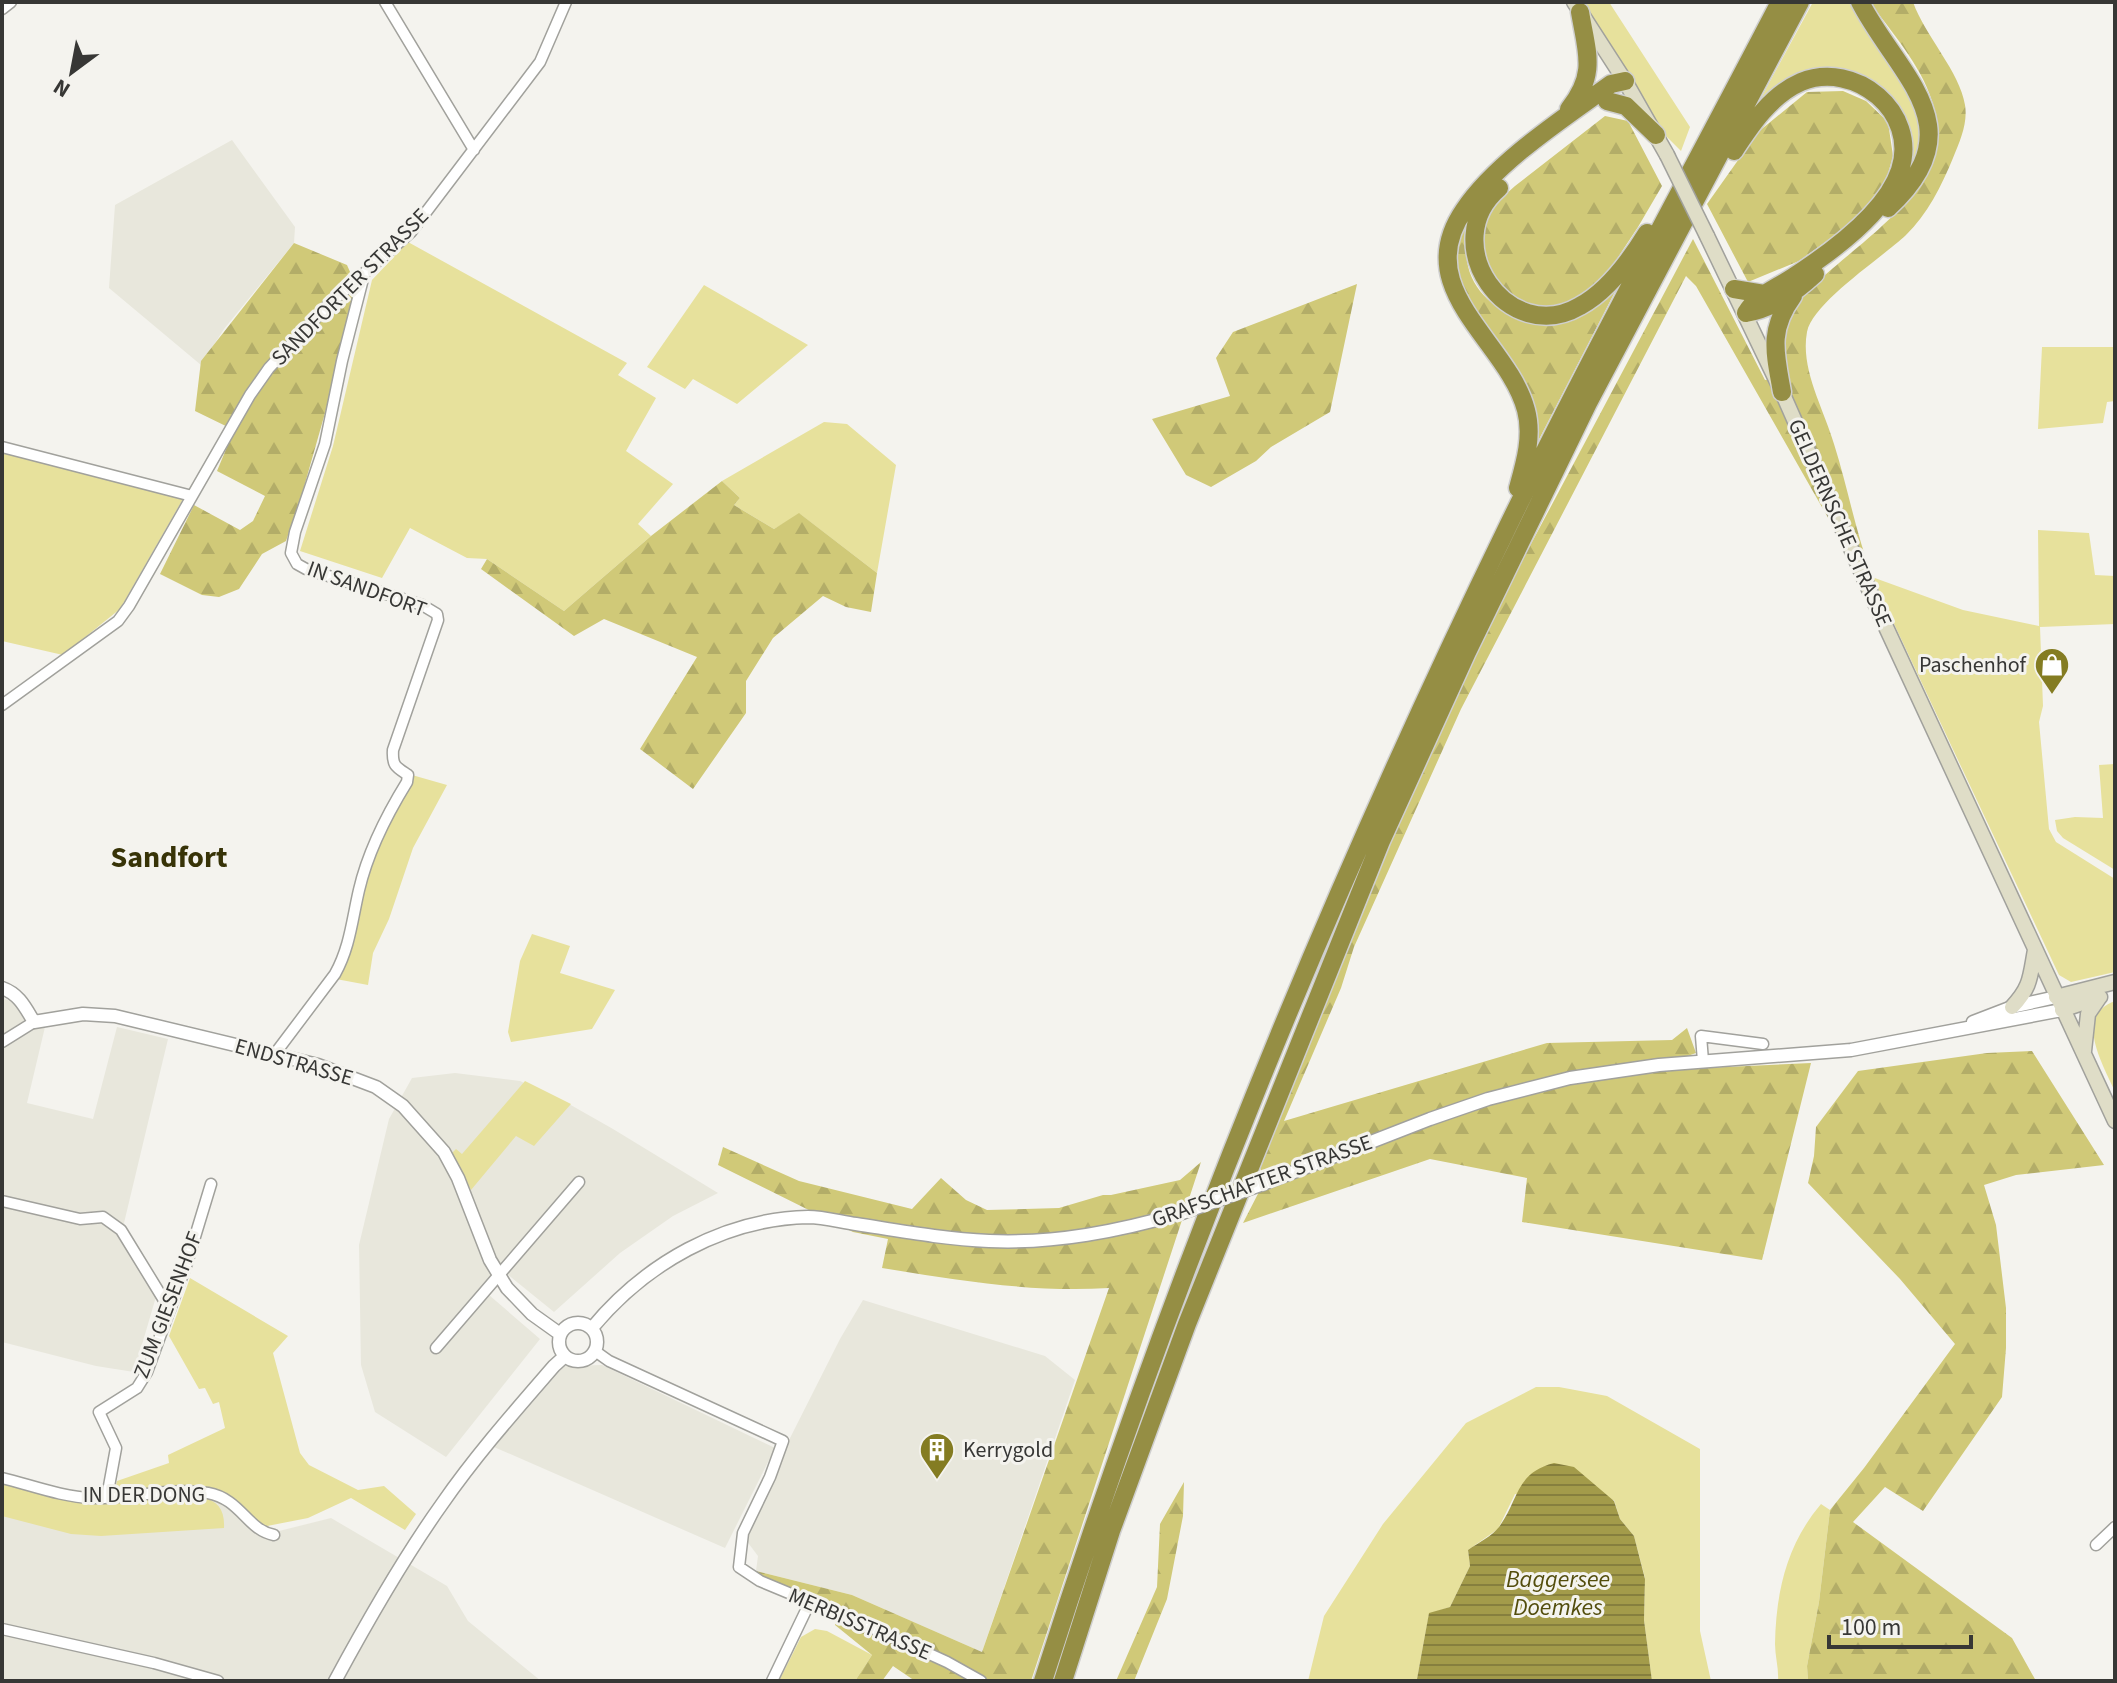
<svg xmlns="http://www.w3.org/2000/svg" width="2117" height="1683" font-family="'Source Sans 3',sans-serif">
<defs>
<pattern id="forest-firs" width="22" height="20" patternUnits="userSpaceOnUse" patternTransform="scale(2)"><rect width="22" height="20" fill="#d0c978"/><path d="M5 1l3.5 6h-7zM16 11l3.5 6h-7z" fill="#b3ad68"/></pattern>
<pattern id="water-rules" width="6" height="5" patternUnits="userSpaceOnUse" patternTransform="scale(2)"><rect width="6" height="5" fill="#a39b4a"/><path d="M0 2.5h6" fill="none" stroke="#867f3e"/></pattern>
</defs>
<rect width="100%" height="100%" fill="#f4f3ee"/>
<path fill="#e8e7dc" d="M232,140L295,227L294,243L224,329L201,365L109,288L115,205Z
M2,997L19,1006L29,1025L45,1027L27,1103L93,1119L117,1027L168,1039L124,1223L153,1277L160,1283L134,1372L96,1366L2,1342Z
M455,1073L520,1081L569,1104L613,1129L718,1193L673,1216L620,1253L554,1312L507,1274L489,1295L540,1339L446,1457L375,1412L361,1365L359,1245L389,1119L412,1078Z
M863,1300L1045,1356L1075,1380L982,1652L852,1595L756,1571L758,1556L746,1540L749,1527L781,1462L787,1444L840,1339Z
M602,1365L775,1448L725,1548L494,1447L564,1366Z
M2,1479L89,1498L182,1492L242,1501L275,1532L331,1518L447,1586L468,1621L541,1681H2Z"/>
<path fill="#e7e19c" d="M1578,2H1609L1690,127L1681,151L1662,132Z
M1813,2H1853L1922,112L1921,150L1907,180L1904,127L1830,70L1743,131Z
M408,242L627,363L618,375L656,398L626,451L673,484L638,524L651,536L564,611L487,559L467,558L410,528L382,578L300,551L333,446L372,280Z
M704,285L808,345L737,404L693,379L685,389L647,367Z
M2042,347H2115V401L2107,402L2103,423L2038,429Z
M824,422L847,424L896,465L877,573L800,514L774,529L734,505L740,498L722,481Z
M2,448L183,499L120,609L63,655L2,641Z
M2038,530L2089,533L2095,575L2115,576V624L2040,627L2043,706L2039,722L2049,829L2056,842L2115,879V972L2071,982L2059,975L1872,577L1963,610L2039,626Z
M2115,764V870L2063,838L2057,831L2055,820L2075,817L2103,818L2099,765Z
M412,775L447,785L413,848L389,919L373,953L368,985L336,979L375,848Z
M532,934L570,946L560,973L615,990L592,1029L511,1042L508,1032L520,961Z
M2115,1001V1092C2103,1064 2073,1016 2115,1001Z
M525,1081L571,1104L534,1146L516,1136L471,1190L452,1153L456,1149L462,1154Z
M190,1278L288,1336L273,1353L300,1453L309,1465L358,1490L384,1486L416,1514L405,1530L351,1498L308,1518L262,1527C247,1510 234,1496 212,1490L120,1495L114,1492L117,1481L169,1463L168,1455L225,1428L219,1402L213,1404L205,1388L199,1389L169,1336Z
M1536,1387H1559L1607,1396L1700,1449V1631L1711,1681H1652L1644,1620L1645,1578L1634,1536L1620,1519L1614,1500L1515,1494L1498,1529L1468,1550L1470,1566L1450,1607L1429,1614L1417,1679L1419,1681H1308L1324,1616L1383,1524L1466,1423Z
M2,1484L88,1503L202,1497C218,1501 225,1510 224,1528L101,1536L71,1534L2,1516Z
M1821,1504L1830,1510L1819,1602L1807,1666L1808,1681H1778C1779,1669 1775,1656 1775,1644C1776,1591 1787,1544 1821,1504Z
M815,1629L827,1631L872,1655L855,1681H779L801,1637Z"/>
<path fill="url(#forest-firs)" d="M1870,2H1913C1925,36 1960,72 1965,105C1968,123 1960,141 1953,158C1942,185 1927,215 1906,235C1883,257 1813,302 1807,332C1800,369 1824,409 1834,444C1848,488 1856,535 1873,578C1884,609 1900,638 1913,667L1696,286L1686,276L1461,709L1354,947L1341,988L1284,1121L1547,1043L1672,1040L1687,1028L1696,1053L1662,1065L1704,1068L1811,1063L1762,1260L1522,1222L1527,1178L1430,1159L1243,1223L1263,1184L1257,1148L1319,986L1472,655L1693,239L1765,380L1787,377C1782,356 1779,330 1790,311C1798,297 1812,286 1824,276C1874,231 1958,179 1932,101C1921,65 1891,32 1870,2Z
M1843,91L1866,101L1888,122L1893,156L1884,188L1849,225L1799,261L1748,282L1707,204L1758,132L1807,92Z
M1605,116L1628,121L1662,186L1638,227L1603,280L1565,305L1547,308L1526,306L1503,292L1484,266L1483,228L1497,202L1515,186Z
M1478,200C1472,220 1464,240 1467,261C1474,309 1534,333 1575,318C1593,312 1605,296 1619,284L1532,453L1534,438L1472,315L1453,256L1458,231Z
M294,243L347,265L357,288L354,311L302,494L286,541L262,554L239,589L219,597L202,595L160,574L194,505L240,530L253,521L265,496L217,471L234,430L195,411L201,361Z
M1357,284L1330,412L1271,447L1256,461L1211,487L1186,475L1152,419L1230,396L1216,358L1233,332Z
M722,481L740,498L734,505L774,529L799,513L877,573L871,612L846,607L823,596L773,638L746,681V713L693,789L640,749L697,657L604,619L574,636L481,569L487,559L564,611L651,536Z
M2032,1051L2104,1165L2016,1175L1984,1185L1996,1225L2006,1308V1348L2002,1397L1923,1511L1885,1487L1853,1522L2012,1638L2036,1681H1808L1807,1666L1819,1602L1830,1510L1864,1468L1955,1344L1900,1279L1808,1183L1814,1156L1816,1127L1858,1071L1987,1053Z
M723,1147L799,1181L912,1209L941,1178L966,1200L987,1210L1059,1208L1103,1195H1111L1180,1180L1201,1162L1031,1681H915L893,1666L882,1681H855L872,1655L835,1625V1617L755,1575L756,1571L852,1595L982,1652L1109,1288C1033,1293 957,1280 882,1268L888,1239L853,1232L718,1165Z
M1184,1482L1183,1516L1167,1599L1134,1681H1116L1157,1587L1160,1524Z"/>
<path fill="url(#water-rules)" d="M1554,1463L1574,1467L1614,1501L1620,1519L1634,1536L1645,1579L1644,1620L1652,1681H1419L1417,1679L1429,1613L1450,1607L1470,1566L1468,1550C1478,1543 1492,1536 1499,1527C1519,1500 1515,1473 1554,1463Z"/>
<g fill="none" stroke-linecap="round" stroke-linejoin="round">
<defs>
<path id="minor" d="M385,2L474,150
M2,9L11,2
M2,447L192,496
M2,705L118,621L129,606L250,395L269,368L329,304L411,232L540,62L566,2
M2,1042L34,1022
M274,1055L335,974C350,947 352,920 359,890C368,851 386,816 407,782L408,775C396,767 392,766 393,750L438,620L437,614L422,605L306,569L297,564L291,553L295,532L325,444L342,361L364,275
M1703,1061L1701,1036L1763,1044
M2,1201L80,1219L103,1217L121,1230L170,1310
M436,1348L579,1182
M595,1351L609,1361L783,1441L770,1477L743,1533L739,1567L760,1581L868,1626L947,1662L981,1681
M2,1478C31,1485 62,1497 92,1498C130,1499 170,1487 208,1493C241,1499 247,1530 274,1535
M107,1497L116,1448L99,1412L137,1388L147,1372L187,1263L211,1184
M2096,1545L2115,1527
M2,1629L154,1663L218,1681
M772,1681L810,1602"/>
<path id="tertiary" d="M2,988C19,994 25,1007 34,1022L83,1014L115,1016L318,1065L376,1087L403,1106L444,1152L458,1178L490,1260L507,1288L532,1314L560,1334
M1973,1022L2012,1007L2056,997
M1263,1184L1430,1119L1488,1099L1570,1078L1659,1065L1851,1050L2062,1010
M559 1342a19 19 0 1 1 38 0a19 19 0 1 1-38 0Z
M592,1328C645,1264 723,1219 808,1217C824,1217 841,1222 856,1224C901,1231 944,1239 989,1241C1055,1244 1119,1231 1182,1213
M335,1681C368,1620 402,1560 442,1504C476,1455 515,1411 554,1366L565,1356"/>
<path id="secondary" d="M1574,2L1625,81L1667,155
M1707,236L1782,392L1879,612L2115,1121
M2056,997L2115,982
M2012,1007C2031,987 2030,977 2035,950
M2062,1010L2100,997
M2084,1051L2088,1014L2099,998"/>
<path id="motorway" d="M1860,2C1898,76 1977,127 1888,208
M1607,101L1626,106L1656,135
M1569,109C1597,74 1587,53 1580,12
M1734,151C1751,125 1771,95 1801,82C1855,60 1919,112 1900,170C1886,213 1830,253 1793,277C1775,289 1757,295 1746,313
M1499,188C1435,243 1508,348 1580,306C1608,291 1631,259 1647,233
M1734,289L1764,294
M1746,313C1774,308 1794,293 1815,274
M1782,392C1775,353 1768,330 1793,296
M1518,488C1525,463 1533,436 1526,410C1508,341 1409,290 1464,210C1496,162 1564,118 1611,84L1625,81
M1043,1681C1169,1285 1326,900 1508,526C1594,349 1689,177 1780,2
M1063,1681L1111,1531L1187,1324L1381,841L1467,652L1588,403L1800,2"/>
</defs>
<use href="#minor" stroke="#a1a19c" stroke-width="13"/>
<use href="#tertiary" stroke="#a1a19c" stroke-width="15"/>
<use href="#secondary" stroke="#a1a19c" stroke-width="17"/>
<use href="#motorway" stroke="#cfcfcf" stroke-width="21"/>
<use href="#minor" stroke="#fff" stroke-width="10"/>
<use href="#tertiary" stroke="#fff" stroke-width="12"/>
<use href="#secondary" stroke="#dfddc7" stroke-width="14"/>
<use href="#motorway" stroke="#958e44" stroke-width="18"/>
<defs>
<path id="tertiary-bridge" d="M1182,1213L1263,1184"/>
<path id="secondary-bridge" d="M1667,155L1707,236"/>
</defs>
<use href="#tertiary-bridge" stroke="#a1a19c" stroke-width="15" stroke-linecap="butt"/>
<use href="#secondary-bridge" stroke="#a1a19c" stroke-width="17" stroke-linecap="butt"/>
<use href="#tertiary-bridge" stroke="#fff" stroke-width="12"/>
<use href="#secondary-bridge" stroke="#dfddc7" stroke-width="14"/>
</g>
<defs>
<symbol id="shop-pin" viewBox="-11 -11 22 30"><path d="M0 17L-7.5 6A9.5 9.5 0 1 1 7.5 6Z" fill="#847c22" stroke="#f4f3ee"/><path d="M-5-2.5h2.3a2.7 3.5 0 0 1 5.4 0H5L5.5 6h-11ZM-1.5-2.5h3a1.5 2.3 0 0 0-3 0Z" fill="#fff"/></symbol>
<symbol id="building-pin" viewBox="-11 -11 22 30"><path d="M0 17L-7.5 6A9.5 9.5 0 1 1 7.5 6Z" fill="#847c22" stroke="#f4f3ee"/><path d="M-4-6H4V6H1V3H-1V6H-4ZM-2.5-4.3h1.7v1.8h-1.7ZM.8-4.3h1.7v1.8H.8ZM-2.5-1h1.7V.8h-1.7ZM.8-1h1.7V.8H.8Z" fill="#fff"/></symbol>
</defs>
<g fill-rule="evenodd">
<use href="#shop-pin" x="2032" y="645" width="40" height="54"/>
<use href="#building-pin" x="917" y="1430" width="40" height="54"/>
</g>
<g text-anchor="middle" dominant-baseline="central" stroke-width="6" stroke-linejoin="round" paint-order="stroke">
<g font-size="22" fill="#373735" stroke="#f4f3ee">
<text transform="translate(350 287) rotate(-45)">SANDFORTER STRASSE</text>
<text transform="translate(1840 523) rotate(66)">GELDERNSCHE STRASSE</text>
<text transform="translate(367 589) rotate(20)">IN SANDFORT</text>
<text transform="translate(294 1062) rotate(16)">ENDSTRASSE</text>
<text transform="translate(1262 1181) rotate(-20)">GRAFSCHAFTER STRASSE</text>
<text transform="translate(168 1305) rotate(-69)">ZUM GIESENHOF</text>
<text x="144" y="1495">IN DER DONG</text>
<text transform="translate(860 1624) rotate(23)">MERBISSTRASSE</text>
</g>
<g font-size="22" fill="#373735" stroke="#f4f3ee" text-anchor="end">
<text x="2026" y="665">Paschenhof</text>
<text x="963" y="1450" text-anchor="start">Kerrygold</text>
</g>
<g font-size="24" font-style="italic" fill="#534d0d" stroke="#f4f3ee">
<text x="1558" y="1579">Baggersee<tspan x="1558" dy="28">Doemkes</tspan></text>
</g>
<g font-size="30" font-weight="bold" fill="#373307" stroke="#f4f3ee">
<text x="169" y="857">Sandfort</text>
</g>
</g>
<rect width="2117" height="1683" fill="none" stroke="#373735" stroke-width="8"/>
<g transform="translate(72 72) rotate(212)" stroke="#f4f3ee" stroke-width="6" paint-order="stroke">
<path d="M0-6L14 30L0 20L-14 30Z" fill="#373735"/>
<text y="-12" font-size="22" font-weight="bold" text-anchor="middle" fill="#373735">N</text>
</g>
<path d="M1829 1635v12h142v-12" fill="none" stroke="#373735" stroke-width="4"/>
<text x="1841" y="1635" font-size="24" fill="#373735" stroke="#f4f3ee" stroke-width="6" paint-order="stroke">100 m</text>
</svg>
